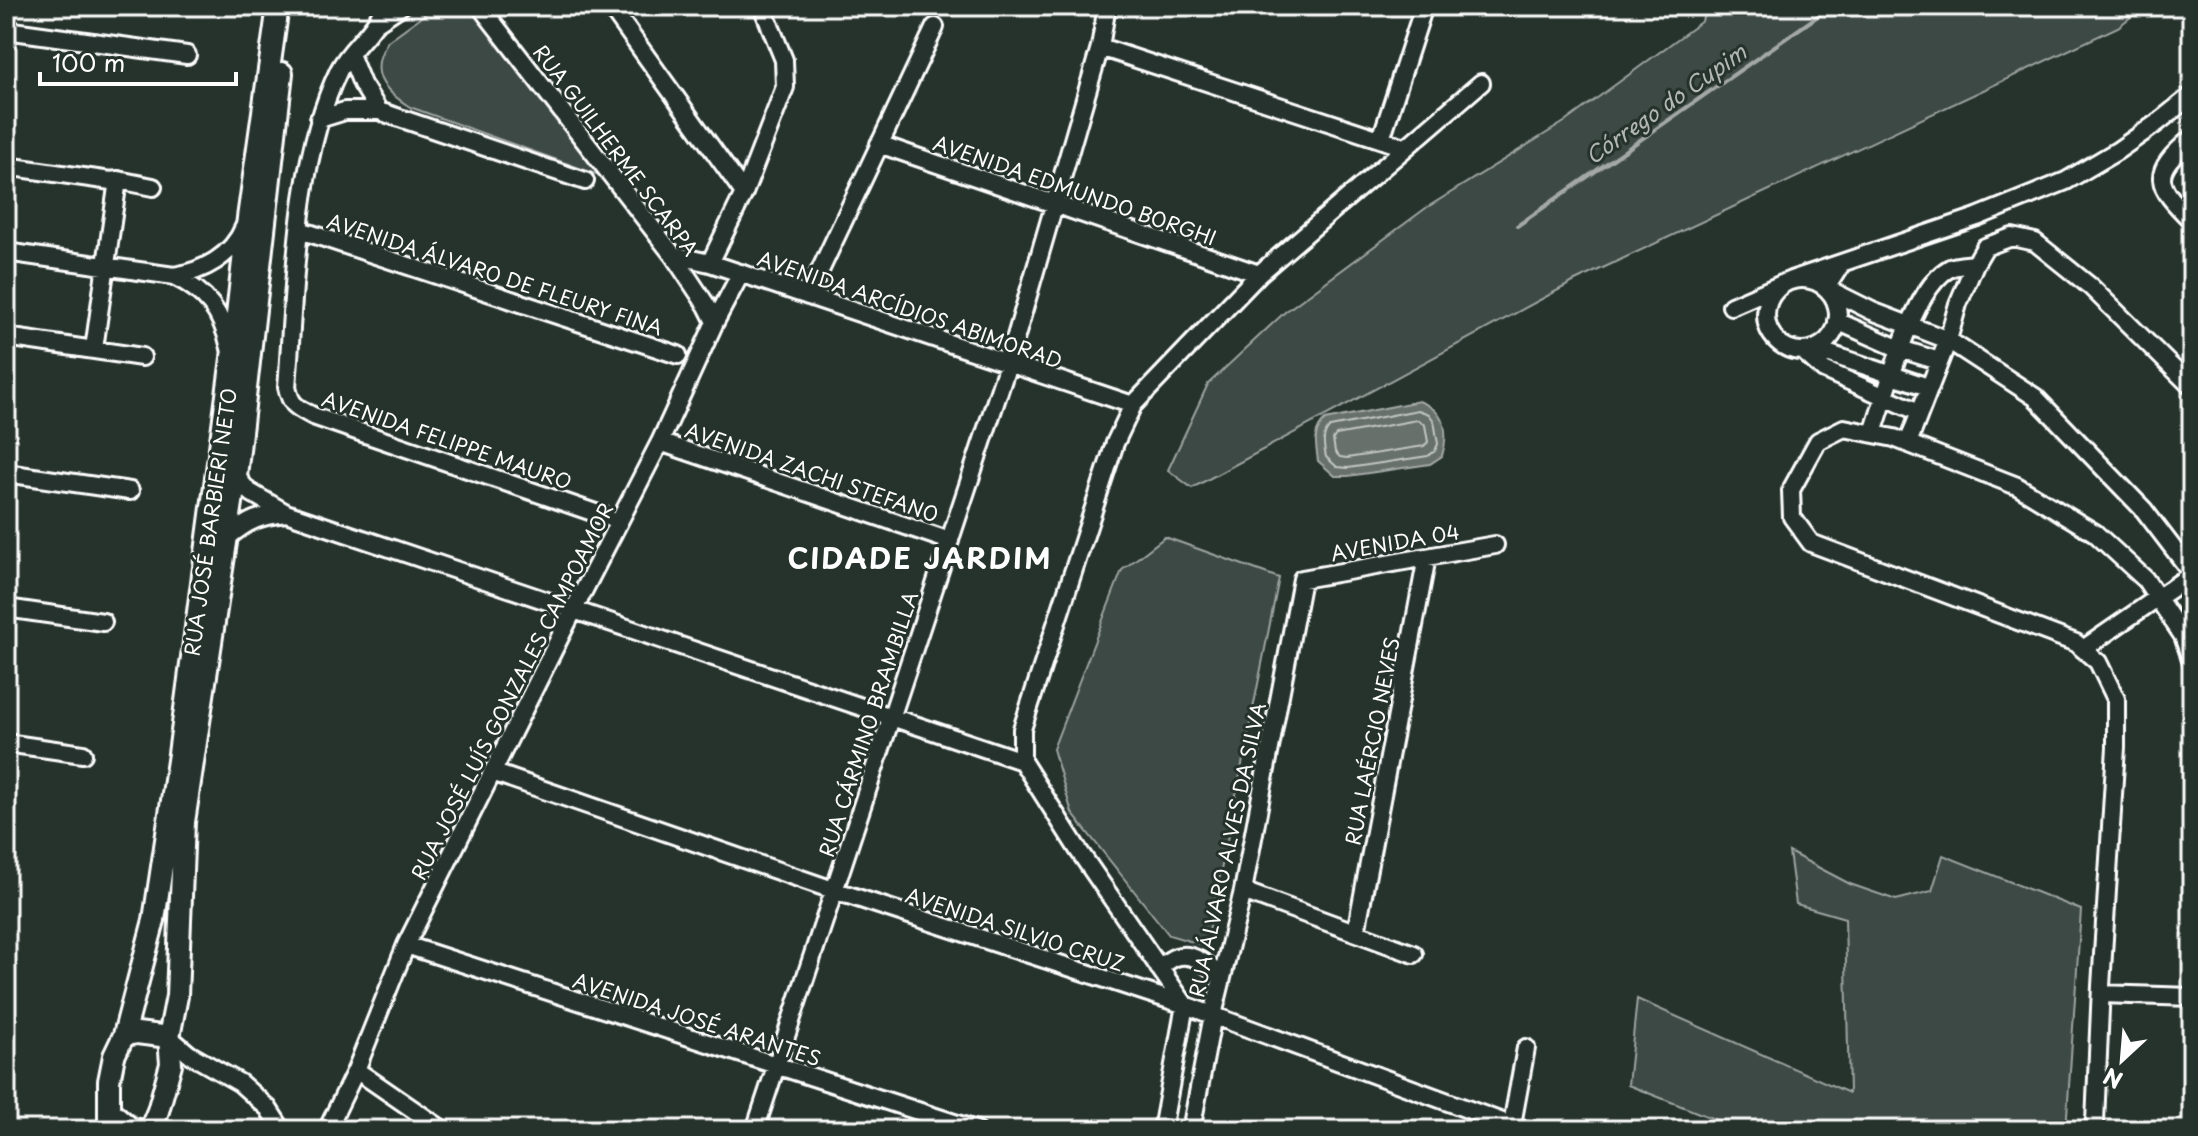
<svg xmlns="http://www.w3.org/2000/svg" width="2198" height="1136" font-family="'Playpen Sans',sans-serif">
<rect width="100%" height="100%" fill="#26332d"/>
<filter id="ink" filterUnits="userSpaceOnUse"><feTurbulence type="fractalNoise" baseFrequency=".0125" numOctaves="2"/><feDisplacementMap in="SourceGraphic" scale="16" xChannelSelector="R" yChannelSelector="G"/><feConvolveMatrix kernelMatrix="1 2 1 2 8 2 1 2 1" color-interpolation-filters="sRGB"/></filter>
<g filter="url(#ink)">
<path fill="#3e4944" stroke="#9ea4a2" stroke-width="2" d="M436,6H476L607,178L410,107C383,90 367,72 388,41Z
M1707,6H2145L2118,27L1575,281L1192,488L1168,470L1208,384L1285,312L1426,208L1566,121L1702,21Z
M1165,537L1279,578L1206,946L1169,935L1072,813L1053,749L1122,570Z
M1789,852L1850,884L1896,900L1932,891L1943,855L2081,910L2066,1130H1742L1628,1085L1637,999L1849,1093L1845,918L1796,904Z"/>
<path fill="#67706c" stroke="#a4a9a7" stroke-width="2" d="M1419,401C1445,411 1450,430 1442,456L1430,464L1348,476H1335L1318,461C1316,445 1312,432 1325,420Z"/>
<g fill="none" stroke-linecap="round" stroke-linejoin="round">
<path stroke="#c2c6c4" stroke-width="2" d="M1418,410L1429,414L1434,421L1438,444L1435,451L1428,456L1348,468L1337,467L1326,457C1324,447 1321,435 1330,427Z
M1417,420L1425,425L1428,442L1424,446L1347,458L1340,457L1335,452L1333,439L1336,435Z"/>
<path stroke="#a4a9a7" stroke-width="4" d="M1517,226L1832,6"/>
<defs>
<path id="minor" d="M384,6C382,11 379,17 376,22C365,39 348,52 339,70C295,161 295,286 287,387C291,406 296,407 313,416L607,517
M480,6L673,255L707,306L715,322
M610,6L744,193
M377,22L401,6
M6,30L187,55
M1100,47L1404,147
M350,54L362,84L379,111
M319,119L345,111H379L585,181
M2192,138C2149,174 2155,184 2192,221
M1381,139L1424,6
M879,144L1259,274
M6,166L111,181L118,180L153,187
M300,230L678,355
M6,252L174,276C207,292 222,313 230,348
M673,255L710,263L1133,405
M710,263L744,193L785,87L784,60L762,6
M1842,263L1826,288L1872,311L1948,340L2035,397L2144,510L2192,573
M174,276C204,271 232,256 244,227
M1766 315a36 36 0 1 1 72 0a36 36 0 1 1-72 0Z
M808,296L935,27
M1731,306L1791,280L1977,217L2066,181L2117,151L2157,123L2192,95
M1837,321L1900,349C1909,324 1926,281 1950,268C1956,265 1967,265 1975,264
M6,337L142,357
M94,349L118,180
M1815,349L1928,387
M1803,351L1824,370L1919,412
M1873,433L1900,349L1939,361
M660,442L950,541
M1908,443L1948,340L1958,304L1975,264L1985,247L2012,237L2035,242L2091,287L2192,387
M6,473L130,491
M236,476L248,491L286,513L1022,761
M228,537C249,520 259,516 286,513
M6,608L103,622
M2083,649L2192,574
M6,743L83,754
M492,772L833,890L1185,1005L1524,1130
M1243,891L1414,954
M1356,932L1427,557
M406,945L976,1130
M1159,968C1164,964 1170,959 1176,957C1193,951 1210,967 1222,977
M2101,994L2192,997
M169,1037L189,1054L240,1083L268,1108L282,1130
M356,1070L443,1130
M327,1130L356,1070L406,945L568,621L660,442L715,322L741,273
M755,1130L1008,364L1100,47L1107,6
M1162,1130L1185,1005L1079,851L1022,761V729L1115,443L1133,405L1259,274L1481,83
M1191,1130L1213,1015L1243,891L1302,579L1495,545
M1511,1130L1526,1048
M2097,1130L2095,1122L2101,986L2116,747V699L2098,662L2076,643L1811,543L1792,517L1791,490L1818,441L1844,428L1894,438L2017,486L2095,533L2145,579L2183,636L2192,662"/>
<path id="major" d="M124,1035L137,1033L169,1037
M110,1111L130,1128L138,1130
M109,1130V1081L114,1056L124,1035L154,920L179,754L232,358L248,218L278,6
M150,1130L158,1111L171,1064L169,1037L177,996L184,822L236,476L282,73"/>
</defs>
<use href="#minor" stroke="#fff" stroke-width="22"/>
<use href="#major" stroke="#fff" stroke-width="26"/>
<use href="#minor" stroke="#26332d" stroke-width="16"/>
<use href="#major" stroke="#26332d" stroke-width="20"/>
</g>
</g>
<g text-anchor="middle" dominant-baseline="central" stroke-width="6" stroke-linejoin="round" paint-order="stroke">
<g font-size="20" fill="#fff" stroke="#26332d">
<text transform="translate(616 150) rotate(53)">RUA GUILHERME SCARPA</text>
<text transform="translate(1075 190) rotate(19)">AVENIDA EDMUNDO BORGHI</text>
<text transform="translate(495 274) rotate(18)">AVENIDA ÁLVARO DE FLEURY FINA</text>
<text transform="translate(910 309) rotate(19)">AVENIDA ARCÍDIOS ABIMORAD</text>
<text transform="translate(447 440) rotate(19)">AVENIDA FELIPPE MAURO</text>
<text transform="translate(812 472) rotate(19)">AVENIDA ZACHI STEFANO</text>
<text transform="translate(210 522) rotate(-82)">RUA JOSÉ BARBIERI NETO</text>
<text transform="translate(1395 542) rotate(-10)">AVENIDA 04</text>
<text transform="translate(512 691) rotate(-63)">RUA JOSÉ LUÍS GONZALES CAMPOAMOR</text>
<text transform="translate(868 724) rotate(-72)">RUA CÁRMINO BRAMBILLA</text>
<text transform="translate(1372 741) rotate(-79)">RUA LAÉRCIO NEVES</text>
<text transform="translate(1227 850) rotate(-78)">RUA ÁLVARO ALVES DA SILVA</text>
<text transform="translate(1015 929) rotate(18)">AVENIDA SILVIO CRUZ</text>
<text transform="translate(697 1019) rotate(18)">AVENIDA JOSÉ ARANTES</text>
</g>
<g font-size="22" font-style="italic" fill="#b3b8b6" stroke="#26332d">
<text transform="translate(1665 103) rotate(-35)">Córrego do Cupim</text>
</g>
<g font-size="28" font-weight="bold" letter-spacing="2" fill="#fff" stroke="#26332d">
<text x="920" y="557">CIDADE JARDIM</text>
</g>
</g>
<rect width="2198" height="1136" fill="none" stroke="#26332d" stroke-width="32"/>
<rect x="16" y="16" width="2166" height="1104" fill="none" stroke="#fff" stroke-width="3" filter="url(#ink)"/>
<g transform="translate(2122 1060) rotate(206)" stroke="#26332d" stroke-width="6" paint-order="stroke">
<path d="M0-6L14 30L0 20L-14 30Z" fill="#ffffff"/>
<text y="-12" font-size="22" font-weight="bold" text-anchor="middle" fill="#ffffff">N</text>
</g>
<path d="M40 72v12h196v-12" fill="none" stroke="#ffffff" stroke-width="4"/>
<text x="52" y="72" font-size="24" fill="#ffffff" stroke="#26332d" stroke-width="6" paint-order="stroke">100 m</text>
</svg>
